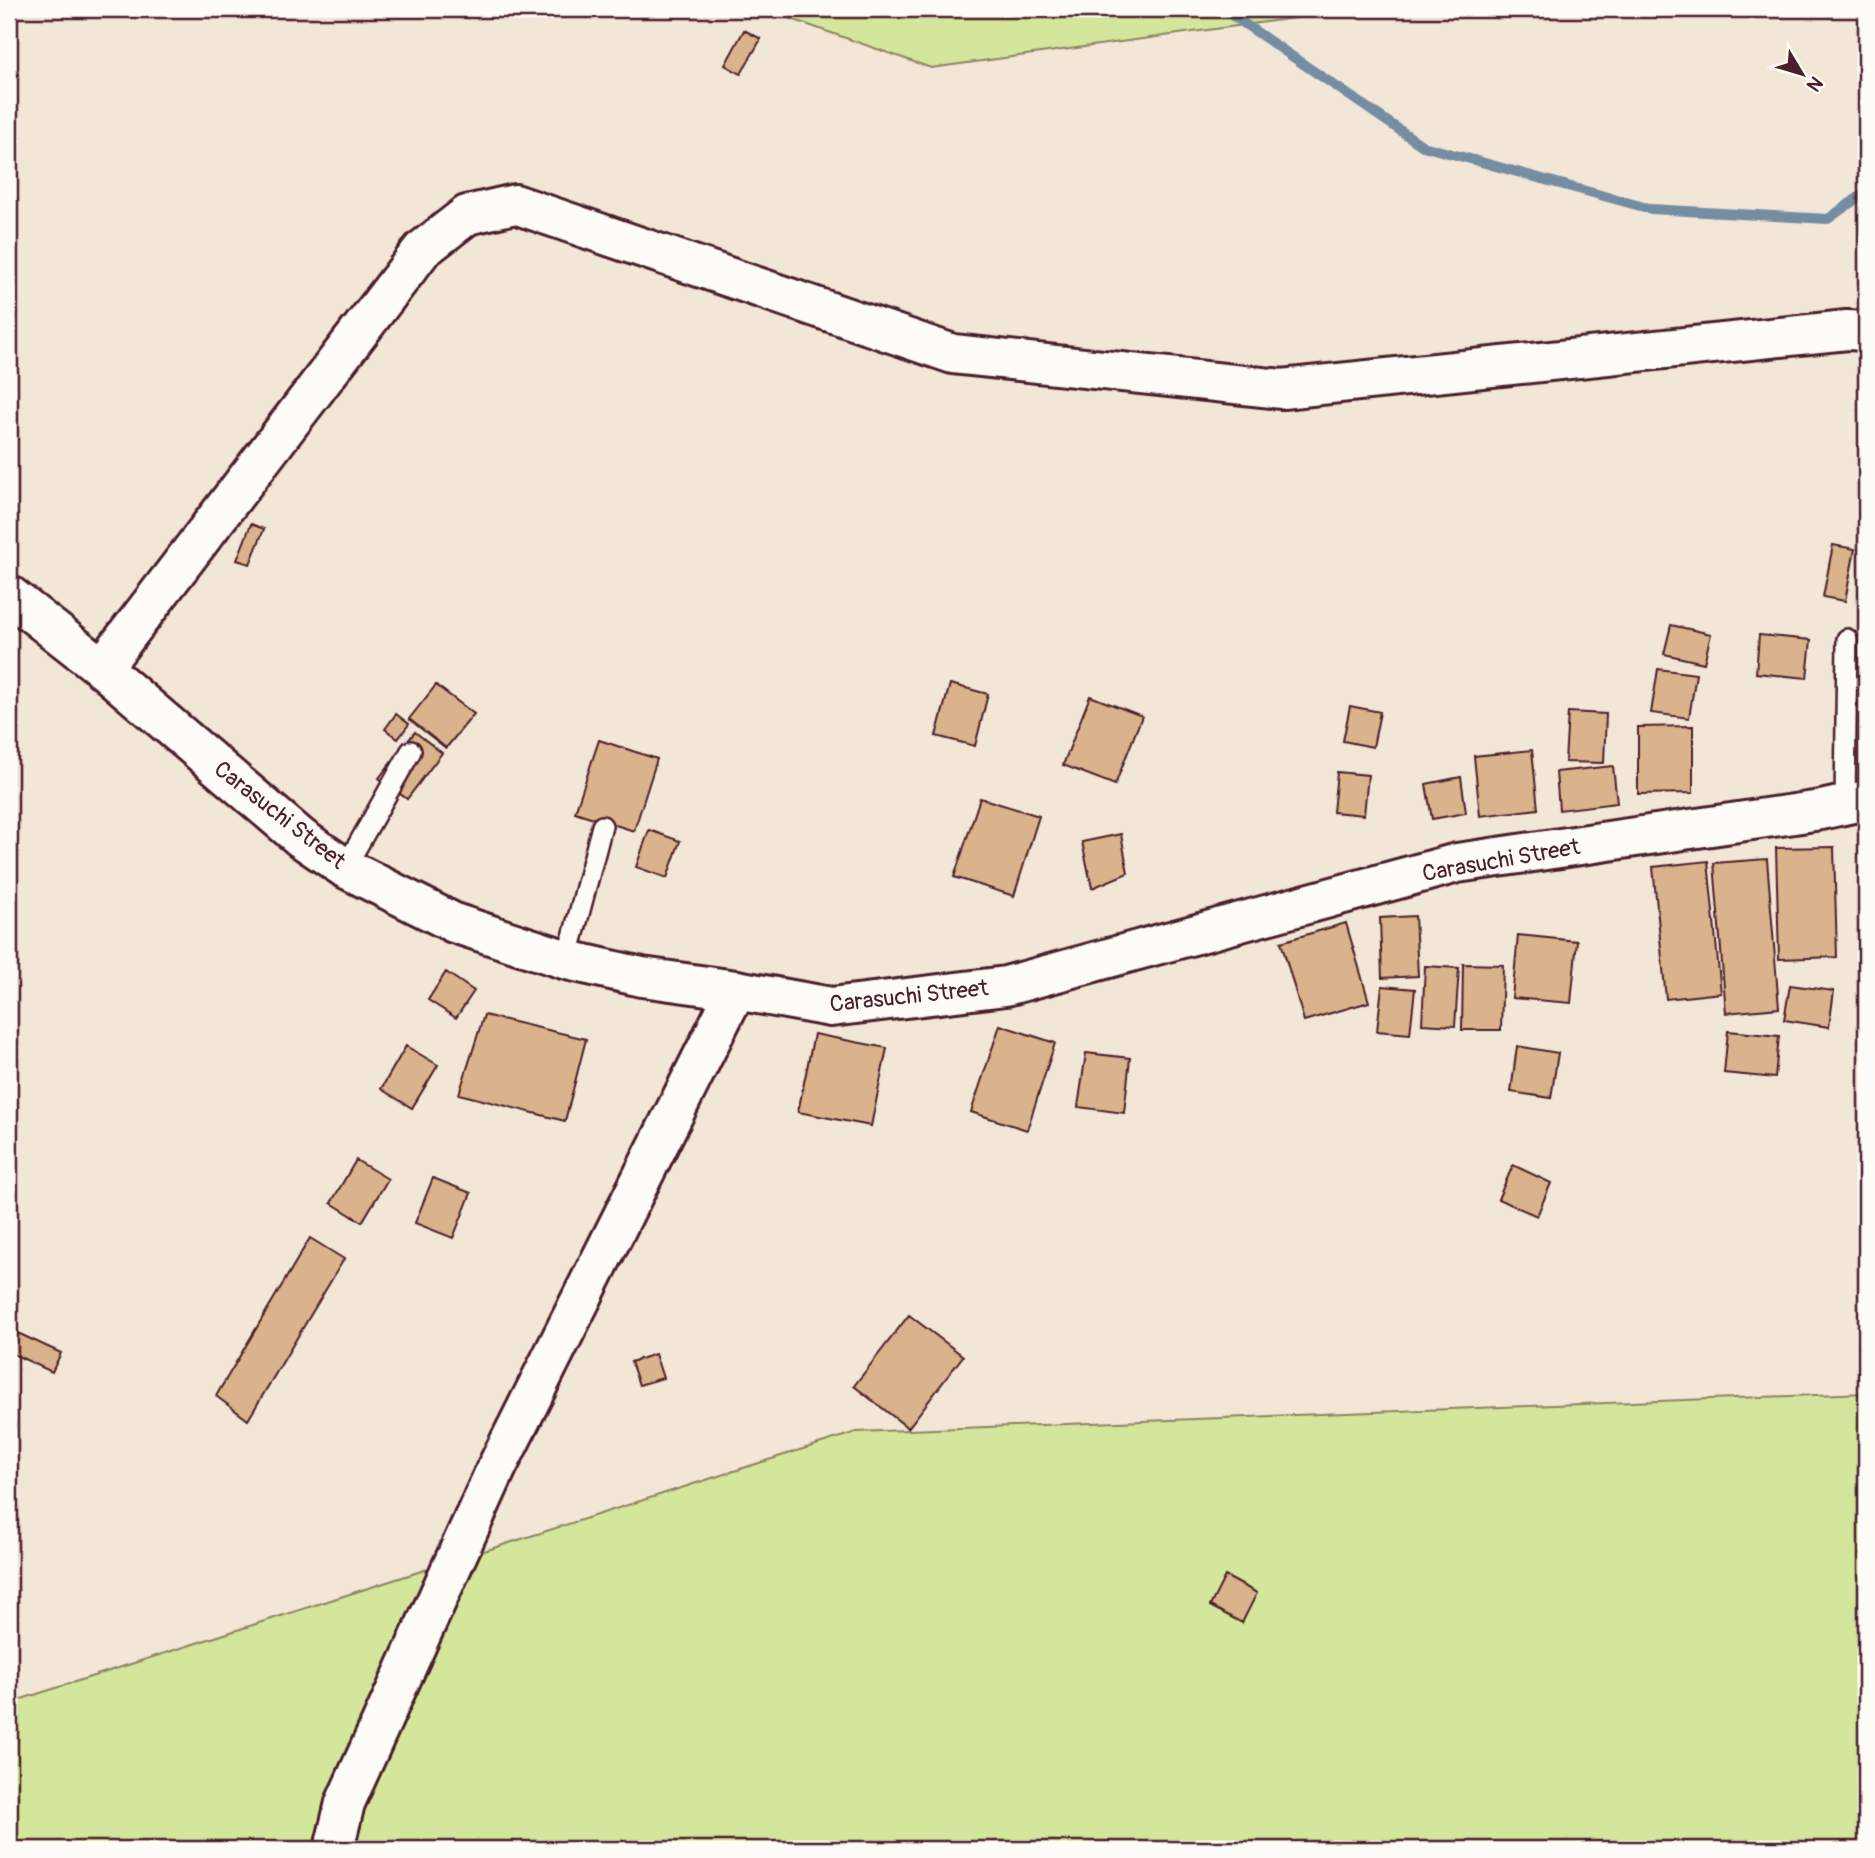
<svg xmlns="http://www.w3.org/2000/svg" width="1875" height="1858" font-family="Pangolin,sans-serif">
<rect width="100%" height="100%" fill="#f2e6d7"/>
<filter id="ink" filterUnits="userSpaceOnUse"><feTurbulence type="fractalNoise" baseFrequency=".0143" numOctaves="2"/><feDisplacementMap in="SourceGraphic" scale="14" xChannelSelector="R" yChannelSelector="G"/><feConvolveMatrix kernelMatrix="1 2 1 2 8 2 1 2 1" color-interpolation-filters="sRGB"/></filter>
<g filter="url(#ink)">
<path fill="#d3e69b" stroke="#8e8263" stroke-width="2" d="M763,9H1361L931,68Z
M1866,1393V1849H9V1703L856,1432Z"/>
<g fill="none" stroke-linecap="round" stroke-linejoin="round">
<path stroke="#758da3" stroke-width="10" d="M1223,9L1423,146L1651,209L1828,219L1866,192"/>
</g>
<path fill="#dab28b" stroke="#4a1f2b" stroke-width="2" d="M744,30L761,39L741,74L725,65Z
M251,524L264,529L250,564L237,560Z
M1833,545L1855,549L1845,601L1823,597Z
M1671,625L1711,634L1704,663L1664,654Z
M1759,635L1811,640L1807,678L1756,673Z
M1658,669L1696,674L1689,718L1651,713Z
M950,684L988,694L975,746L936,736Z
M436,685L474,714L446,748L409,719Z
M1090,696L1142,716L1115,785L1063,765Z
M1350,706L1380,712L1373,747L1343,741Z
M1568,712L1606,714L1604,763L1565,762Z
M396,714L409,724L398,739L385,729Z
M1693,726V793L1638,794V727Z
M415,732L442,753L407,799L379,778Z
M599,740L657,759L634,831L575,812Z
M1532,750L1538,809L1480,816L1474,756Z
M1613,766L1617,803L1559,810L1556,772Z
M1337,772L1368,775L1364,815L1333,812Z
M1461,777L1466,813L1432,819L1426,784Z
M980,798L1039,816L1014,896L954,877Z
M649,830L680,841L667,878L636,867Z
M1121,834L1128,873L1092,888L1082,842Z
M1834,847L1837,957L1779,959L1776,848Z
M1767,859L1779,1008L1726,1013L1714,863Z
M1708,861L1721,993L1666,999L1653,867Z
M1415,916L1418,976L1382,978L1380,918Z
M1346,923L1369,1002L1304,1021L1281,942Z
M1518,935L1577,941L1571,1003L1512,998Z
M1463,964L1503,965L1501,1030H1462Z
M1425,966L1459,968L1455,1026L1422,1024Z
M446,972L474,991L456,1018L428,1000Z
M1790,985L1834,991L1829,1027L1784,1020Z
M1382,986L1415,989L1410,1034L1377,1031Z
M484,1015L586,1039L565,1121L459,1094Z
M1000,1025L1055,1043L1027,1130L971,1112Z
M1728,1031L1779,1036L1775,1078L1724,1073Z
M814,1034L887,1048L871,1126L798,1112Z
M406,1046L438,1065L412,1108L381,1089Z
M1517,1046L1558,1053L1551,1098L1511,1092Z
M1086,1053L1130,1058L1124,1113L1078,1107Z
M356,1160L388,1179L362,1222L331,1203Z
M1513,1165L1551,1183L1537,1216L1498,1199Z
M433,1178L471,1193L453,1238L415,1223Z
M310,1238L344,1259L248,1420L216,1396Z
M909,1315L963,1356L908,1428L854,1386Z
M9,1329L61,1353L52,1372L9,1352Z
M655,1354L663,1378L639,1385L631,1362Z
M1225,1576L1257,1593L1242,1623L1210,1606Z"/>
<g fill="none" stroke-linecap="round" stroke-linejoin="round">
<defs>
<path id="lane" d="M1845,805L1847,639
M345,868L411,751
M567,960L602,826"/>
<path id="street" d="M102,668L422,250L467,215L515,204L953,354L1282,389L1847,330L1866,331
M334,1849L345,1803L497,1467L736,990"/>
<path id="secondary" d="M9,595L102,668L301,838L345,868L454,923L567,960L642,977L736,990L831,1007L1006,986L1457,863L1821,810L1866,800"/>
</defs>
<use href="#lane" stroke="#4a1f2b" stroke-width="24"/>
<use href="#street" stroke="#4a1f2b" stroke-width="44"/>
<use href="#secondary" stroke="#4a1f2b" stroke-width="44"/>
<use href="#lane" stroke="#fdfcf7" stroke-width="19"/>
<use href="#street" stroke="#fdfcf7" stroke-width="38"/>
<use href="#secondary" stroke="#fdfcf7" stroke-width="38"/>
</g>
</g>
<g text-anchor="middle" dominant-baseline="central" stroke-width="5" stroke-linejoin="round" paint-order="stroke">
<g font-size="23" fill="#4a1f2b" stroke="#fdfcf7">
<text transform="translate(280 815) rotate(38)">Carasuchi Street</text>
<text transform="translate(1501 860) rotate(-10)">Carasuchi Street</text>
<text transform="translate(909 996) rotate(-6)">Carasuchi Street</text>
</g>
</g>
<rect width="1875" height="1858" fill="none" stroke="#fdfcf7" stroke-width="35"/>
<rect x="18" y="18" width="1840" height="1823" fill="none" stroke="#4a1f2b" stroke-width="2.5" filter="url(#ink)"/>
<g transform="translate(1802 74) rotate(128)" stroke="#fdfcf7" stroke-width="5" paint-order="stroke">
<path d="M0-5L12 26L0 18L-12 26Z" fill="#4a1f2b"/>
<text y="-10" font-size="19" font-weight="bold" text-anchor="middle" fill="#4a1f2b">N</text>
</g>
</svg>
